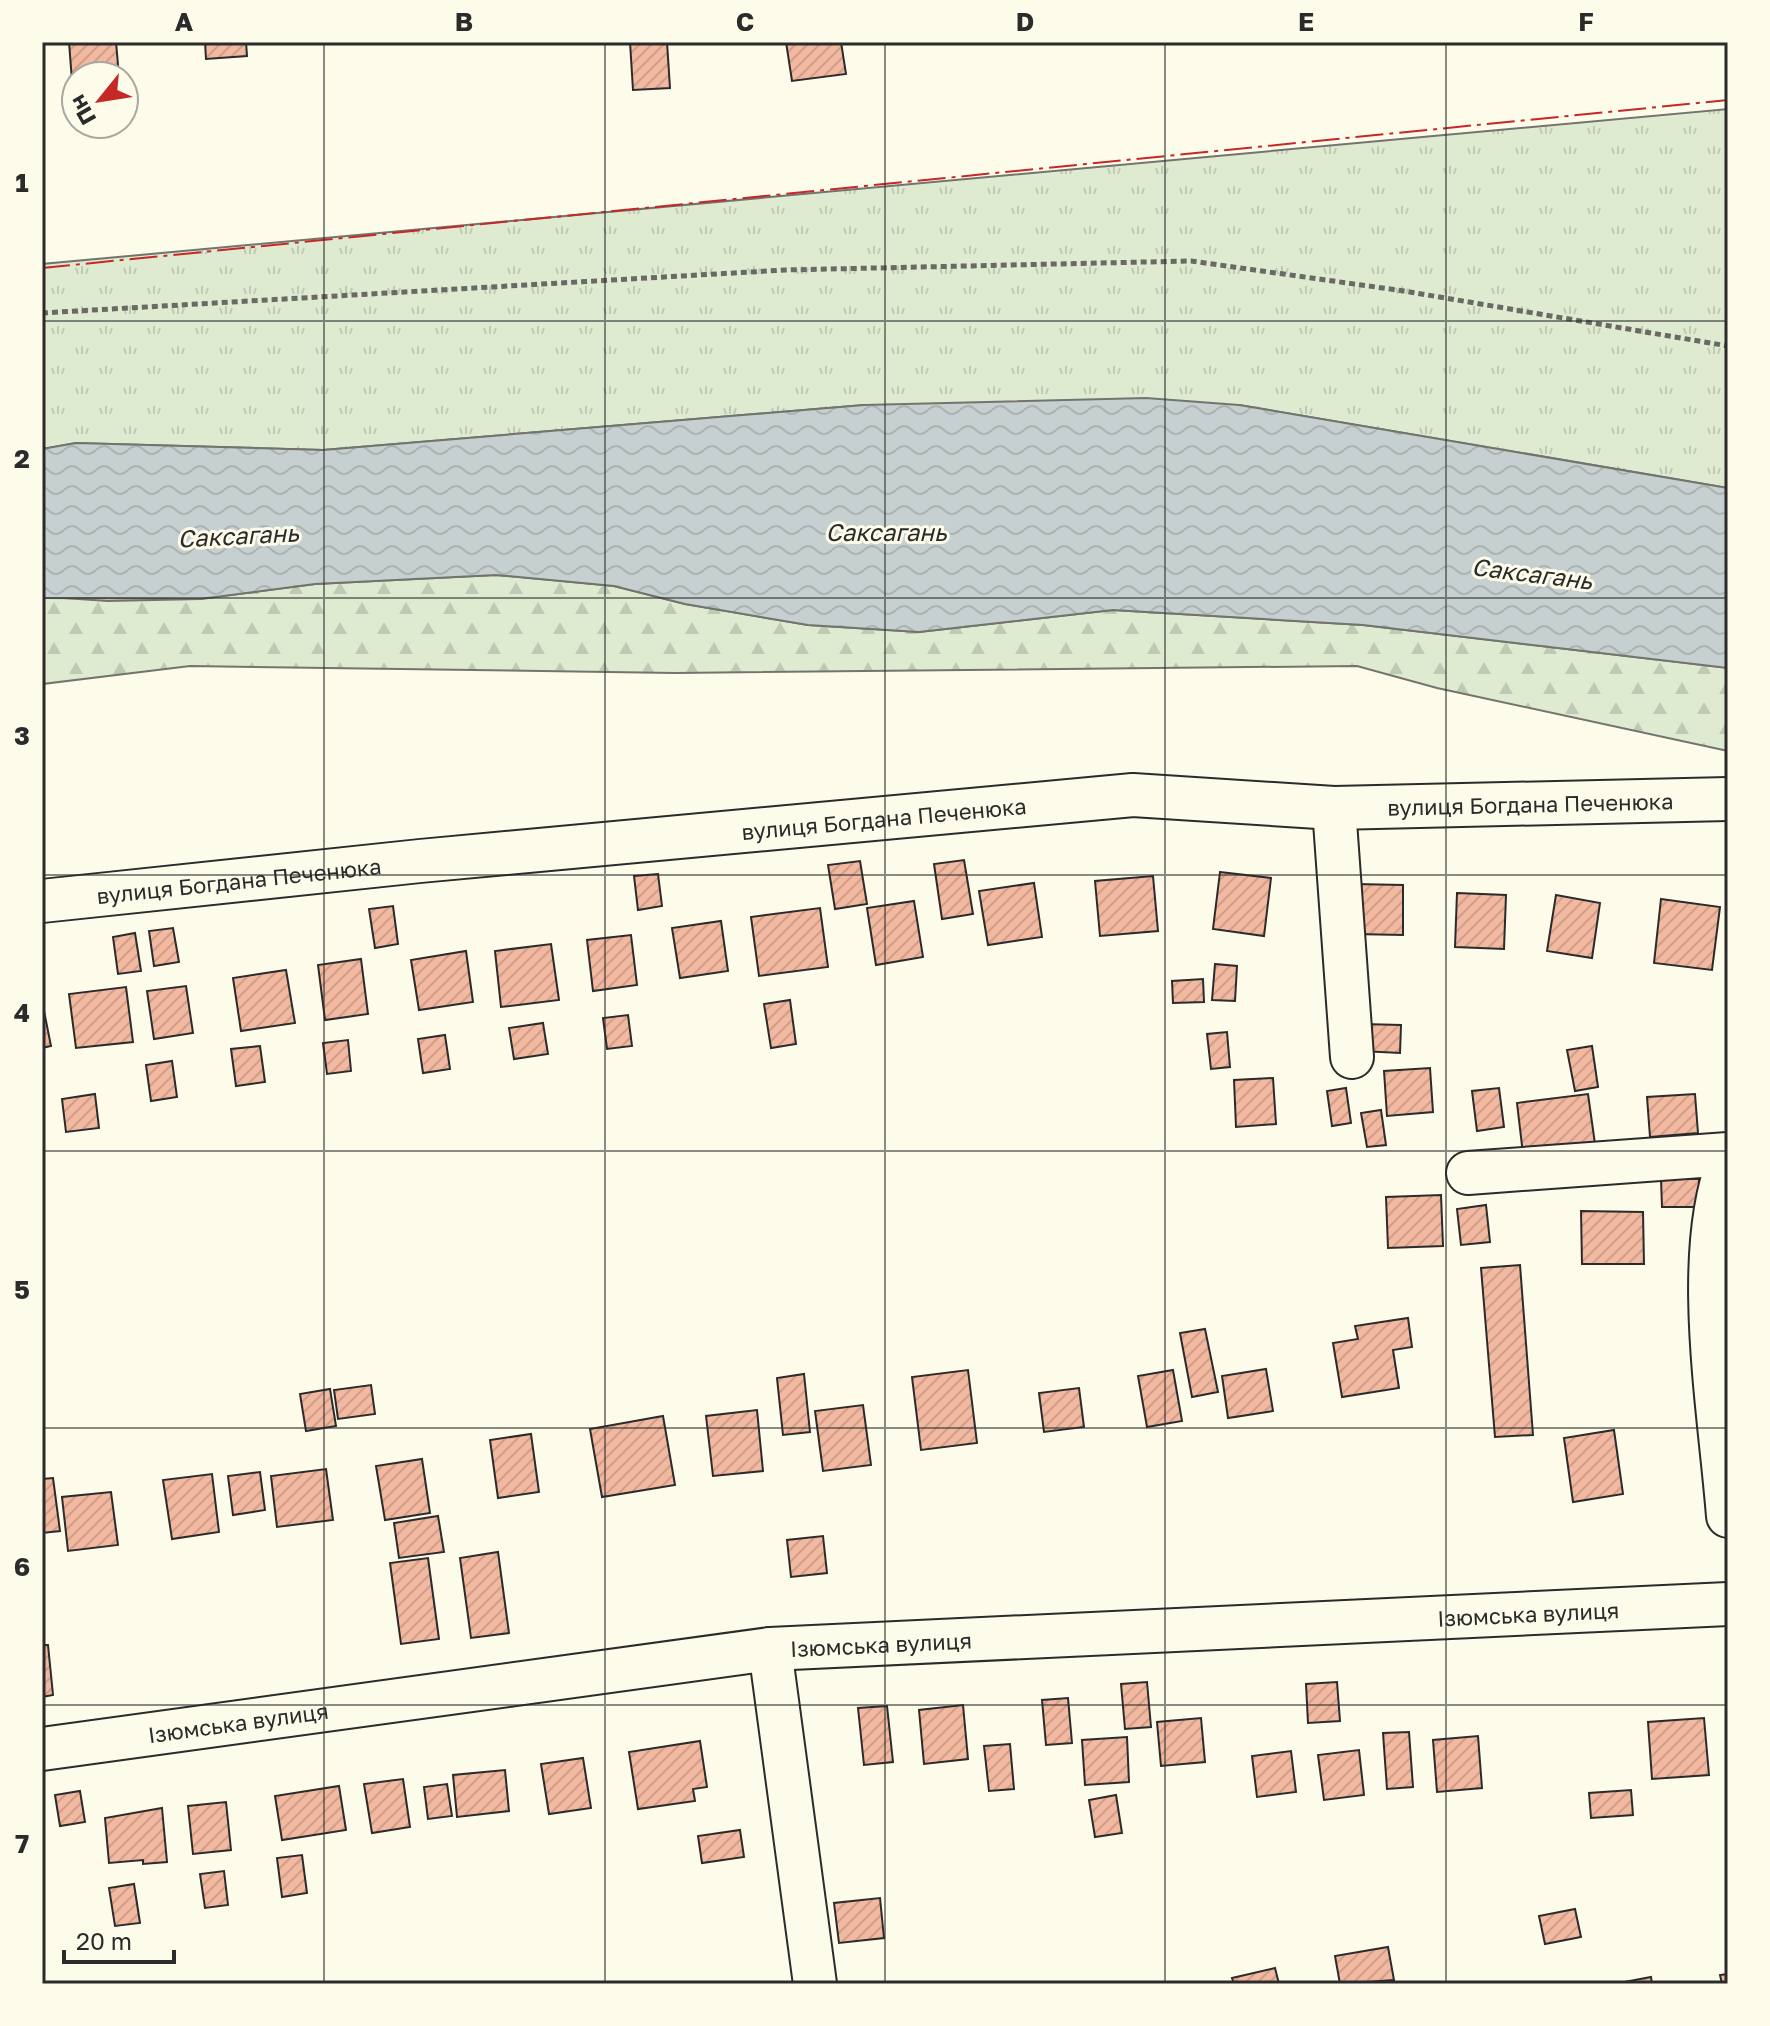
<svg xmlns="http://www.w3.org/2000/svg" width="1770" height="2026" font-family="'Golos Text',sans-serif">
<defs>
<pattern id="grass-tufts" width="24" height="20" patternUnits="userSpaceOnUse" patternTransform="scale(2)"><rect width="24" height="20" fill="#deebd1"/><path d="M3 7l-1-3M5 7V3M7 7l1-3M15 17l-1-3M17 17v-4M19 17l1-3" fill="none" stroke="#bfcab4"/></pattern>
<pattern id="forest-firs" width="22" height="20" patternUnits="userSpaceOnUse" patternTransform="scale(2)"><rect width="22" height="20" fill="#deebd1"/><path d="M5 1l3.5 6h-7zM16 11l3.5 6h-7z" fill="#bfcab4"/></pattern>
<pattern id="water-waves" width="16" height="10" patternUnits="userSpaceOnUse" patternTransform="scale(2)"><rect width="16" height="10" fill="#c7d0d0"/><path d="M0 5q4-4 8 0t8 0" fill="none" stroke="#abb3b3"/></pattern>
<pattern id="building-hatch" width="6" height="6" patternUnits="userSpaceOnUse" patternTransform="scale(2)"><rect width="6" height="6" fill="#f2b8a0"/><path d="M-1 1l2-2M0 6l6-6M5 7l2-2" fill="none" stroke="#d09e8a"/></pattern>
</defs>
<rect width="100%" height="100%" fill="#fdfbea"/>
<path fill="url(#grass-tufts)" stroke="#74746e" stroke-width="2" d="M1728,109V488L1239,405H864L323,450L76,443L42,449V264Z"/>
<path fill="url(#forest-firs)" stroke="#74746e" stroke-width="2" d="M496,575L614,586L685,604L808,625L919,632L1113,610L1363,625L1728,668V751L1437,688L1357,666L675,673L190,666L42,684V598L49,597L108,601L200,599L315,584Z"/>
<path fill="url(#water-waves)" stroke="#74746e" stroke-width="2" d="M1146,398L1239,405L1728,488V668L1363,625L1113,610L919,632L808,625L685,604L614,586L496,575L315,584L200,599L42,598V449L76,443L323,450L864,405Z"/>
<path fill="url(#building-hatch)" stroke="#2b2b2b" stroke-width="2" d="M69,42H116L119,76H76V81H72Z
M205,42H246L247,56L206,59Z
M630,42H667L670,88L633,90Z
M786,42H841L846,74L792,81Z
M964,860L973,914L942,919L934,864Z
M860,861L867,904L835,909L828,865Z
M1220,872L1271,878L1264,936L1213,929Z
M658,874L662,906L638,910L634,876Z
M1153,876L1158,931L1100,936L1095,881Z
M1034,883L1042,937L988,945L979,891Z
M1355,884L1403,885V935L1354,934Z
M1457,893L1506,895L1504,949L1455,947Z
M1556,895L1600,903L1592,958L1547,951Z
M1661,899L1720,907L1712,970L1654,963Z
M914,901L923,957L876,965L867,908Z
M393,906L398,944L375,948L369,909Z
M820,908L828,967L759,976L751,917Z
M721,921L728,971L680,978L672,928Z
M173,928L179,962L154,966L149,931Z
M135,933L141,971L118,974L113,937Z
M631,935L637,985L593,991L587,940Z
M551,944L559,1000L501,1007L495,951Z
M466,951L473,1002L419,1010L411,960Z
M361,959L368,1014L325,1020L318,965Z
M1215,964L1237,966L1235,1001L1212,1000Z
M286,970L295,1023L241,1031L233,978Z
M1203,979L1204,1002L1173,1003L1172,981Z
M186,986L193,1033L154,1039L147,991Z
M126,987L133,1042L76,1048L69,994Z
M790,1000L796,1044L771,1048L764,1004Z
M42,1001L51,1046L42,1048Z
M628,1015L632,1046L607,1049L603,1018Z
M543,1023L548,1054L514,1059L509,1028Z
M1362,1024L1401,1025L1400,1053L1361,1051Z
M1227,1032L1230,1067L1211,1069L1207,1034Z
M445,1035L450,1069L423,1073L418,1039Z
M348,1040L351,1071L327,1074L323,1043Z
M260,1046L265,1082L236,1086L231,1049Z
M1592,1046L1598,1087L1575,1091L1567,1050Z
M172,1061L177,1097L151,1101L146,1065Z
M1430,1068L1433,1112L1387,1116L1384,1071Z
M1273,1078L1276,1124L1236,1127L1234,1080Z
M1346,1088L1351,1123L1332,1126L1327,1091Z
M1499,1088L1504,1127L1477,1131L1472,1091Z
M95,1094L99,1128L66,1132L62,1099Z
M1588,1094L1595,1144L1523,1154L1517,1103Z
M1695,1094L1698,1133L1650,1137L1647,1097Z
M1381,1110L1386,1145L1367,1147L1361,1113Z
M1661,1179H1699V1207H1662Z
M1441,1195L1443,1246L1388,1248L1386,1197Z
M1486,1205L1490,1242L1461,1245L1457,1209Z
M1581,1211L1643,1212L1644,1264H1582Z
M1520,1265L1533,1435L1495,1437L1481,1268Z
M1408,1318L1412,1347L1393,1350L1399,1388L1342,1397L1333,1343L1358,1339L1355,1326Z
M1205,1329L1218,1392L1192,1397L1180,1333Z
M1266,1369L1273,1411L1228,1418L1222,1376Z
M968,1370L977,1443L921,1450L912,1377Z
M1173,1370L1182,1421L1147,1427L1138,1376Z
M804,1374L810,1432L783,1435L777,1378Z
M371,1385L375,1414L338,1419L334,1390Z
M1079,1388L1084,1427L1044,1432L1039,1393Z
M330,1389L336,1426L306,1431L300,1394Z
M863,1405L871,1465L823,1471L815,1411Z
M757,1410L763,1471L713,1476L706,1416Z
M663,1416L675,1485L602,1497L590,1429Z
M1614,1430L1623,1494L1573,1502L1564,1438Z
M531,1434L539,1492L498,1498L490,1440Z
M422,1459L430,1513L385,1520L376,1466Z
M326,1469L333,1520L277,1527L271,1476Z
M260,1472L265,1510L233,1515L228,1476Z
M212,1474L219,1532L172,1539L163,1480Z
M53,1478L60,1531L42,1533V1479Z
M111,1492L118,1545L68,1551L62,1497Z
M438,1516L444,1552L399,1558L394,1523Z
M823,1536L827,1573L791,1577L787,1540Z
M498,1552L509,1633L471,1638L460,1558Z
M428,1558L439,1639L401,1644L390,1563Z
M42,1645H48L53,1695L42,1697Z
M1147,1682L1151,1727L1125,1729L1121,1684Z
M1337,1682L1340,1721L1308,1723L1306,1684Z
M1068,1698L1072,1743L1046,1745L1042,1700Z
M963,1705L968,1759L924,1764L919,1710Z
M887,1706L893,1762L864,1765L858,1708Z
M1201,1718L1205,1762L1161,1766L1157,1722Z
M1704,1718L1709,1775L1652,1779L1648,1722Z
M1409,1732L1413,1787L1387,1789L1383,1733Z
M1478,1736L1482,1788L1437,1792L1433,1740Z
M1127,1737L1129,1782L1085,1785L1082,1740Z
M700,1741L707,1787L693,1789L695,1801L638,1809L629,1752Z
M1010,1744L1014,1789L989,1791L984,1746Z
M1359,1750L1364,1795L1324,1800L1318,1755Z
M1291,1751L1296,1792L1257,1797L1252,1756Z
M583,1758L591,1808L549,1814L541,1764Z
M505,1770L509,1811L457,1817L453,1775Z
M403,1779L410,1827L372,1833L364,1784Z
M447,1784L452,1816L428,1819L424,1787Z
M339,1786L346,1830L282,1840L275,1796Z
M1631,1790L1633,1815L1591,1818L1589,1793Z
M80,1791L85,1822L60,1826L55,1795Z
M1116,1795L1122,1833L1095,1837L1089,1800Z
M226,1802L231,1850L193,1854L188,1806Z
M162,1808L167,1862L143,1864V1860L109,1863L105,1818Z
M740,1830L744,1857L702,1863L698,1836Z
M302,1855L307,1893L282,1897L277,1858Z
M224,1871L228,1905L205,1908L200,1874Z
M134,1884L140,1923L115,1926L109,1888Z
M880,1898L884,1938L839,1943L834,1903Z
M1575,1909L1581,1937L1545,1944L1539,1916Z
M1388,1947L1394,1980L1340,1984L1335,1956Z
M1275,1968L1279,1984H1234L1232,1978Z
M1728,1974V1984H1722L1720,1975Z
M1651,1977L1652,1984H1614Z"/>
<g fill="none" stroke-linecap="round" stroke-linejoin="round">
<defs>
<g id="minor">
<path d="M1334,808L1352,1057"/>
<path id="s1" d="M42,901L420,861L1133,795L1334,808L1728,799"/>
<path d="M1728,1163C1692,1258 1720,1413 1728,1516"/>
<path d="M1468,1173L1728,1154"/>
<path d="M770,1649L815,1984"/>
<path id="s2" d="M42,1749L770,1649L1728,1604"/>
</g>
</defs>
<use href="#minor" stroke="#2b2b2b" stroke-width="46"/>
<path stroke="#6a6964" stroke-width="5" stroke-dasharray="6 4" stroke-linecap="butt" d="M42,313L785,270L1191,261L1404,291L1728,346"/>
<use href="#minor" stroke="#fdfbea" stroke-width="42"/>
<path stroke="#c62828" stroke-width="2" stroke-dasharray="28 6 4 6" stroke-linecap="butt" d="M42,268L1728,100"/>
</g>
<path fill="none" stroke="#2b2b2b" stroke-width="2" stroke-opacity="0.55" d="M324,42V1984M605,42V1984M885,42V1984M1165,42V1984M1446,42V1984M42,321H1728M42,598H1728M42,875H1728M42,1151H1728M42,1428H1728M42,1705H1728"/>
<g text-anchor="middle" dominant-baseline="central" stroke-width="6" stroke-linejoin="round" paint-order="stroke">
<g font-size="22" fill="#2b2b2b" stroke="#fdfbea">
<text stroke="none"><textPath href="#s1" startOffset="1494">вулиця Богдана Печенюка</textPath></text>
<text stroke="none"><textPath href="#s1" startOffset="846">вулиця Богдана Печенюка</textPath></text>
<text stroke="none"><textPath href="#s1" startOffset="198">вулиця Богдана Печенюка</textPath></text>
<text stroke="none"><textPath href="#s2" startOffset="1494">Ізюмська вулиця</textPath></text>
<text stroke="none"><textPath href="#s2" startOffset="846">Ізюмська вулиця</textPath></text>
<text stroke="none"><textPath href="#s2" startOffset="198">Ізюмська вулиця</textPath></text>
</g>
<g font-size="24" font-style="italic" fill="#2b2b2b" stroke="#fdfbea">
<text x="886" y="531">Саксагань</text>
<text transform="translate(238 535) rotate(-3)">Саксагань</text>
<text transform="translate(1532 573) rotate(7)">Саксагань</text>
</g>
</g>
<rect width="1770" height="2026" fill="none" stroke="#fdfbea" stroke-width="88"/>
<g transform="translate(100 100) rotate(240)"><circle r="38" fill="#fdfbea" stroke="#a9a89e" stroke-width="2"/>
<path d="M0-6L14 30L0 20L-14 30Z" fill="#c62828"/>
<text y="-12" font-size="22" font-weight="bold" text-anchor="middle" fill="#2b2b2b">Пн</text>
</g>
<path d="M64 1950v12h110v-12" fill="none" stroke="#2b2b2b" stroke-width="4"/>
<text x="76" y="1950" font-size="24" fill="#2b2b2b" stroke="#fdfbea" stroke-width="6" paint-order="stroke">20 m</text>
<rect x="44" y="44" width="1682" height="1938" fill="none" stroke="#2b2b2b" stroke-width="3"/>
<g font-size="26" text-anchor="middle" font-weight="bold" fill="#2b2b2b">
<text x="184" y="31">A</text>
<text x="464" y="31">B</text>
<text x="745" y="31">C</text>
<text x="1025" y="31">D</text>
<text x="1306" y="31">E</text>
<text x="1586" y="31">F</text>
<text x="22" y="192">1</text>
<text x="22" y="468">2</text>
<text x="22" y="745">3</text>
<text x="22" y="1022">4</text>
<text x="22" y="1299">5</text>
<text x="22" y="1576">6</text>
<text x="22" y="1853">7</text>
</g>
</svg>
